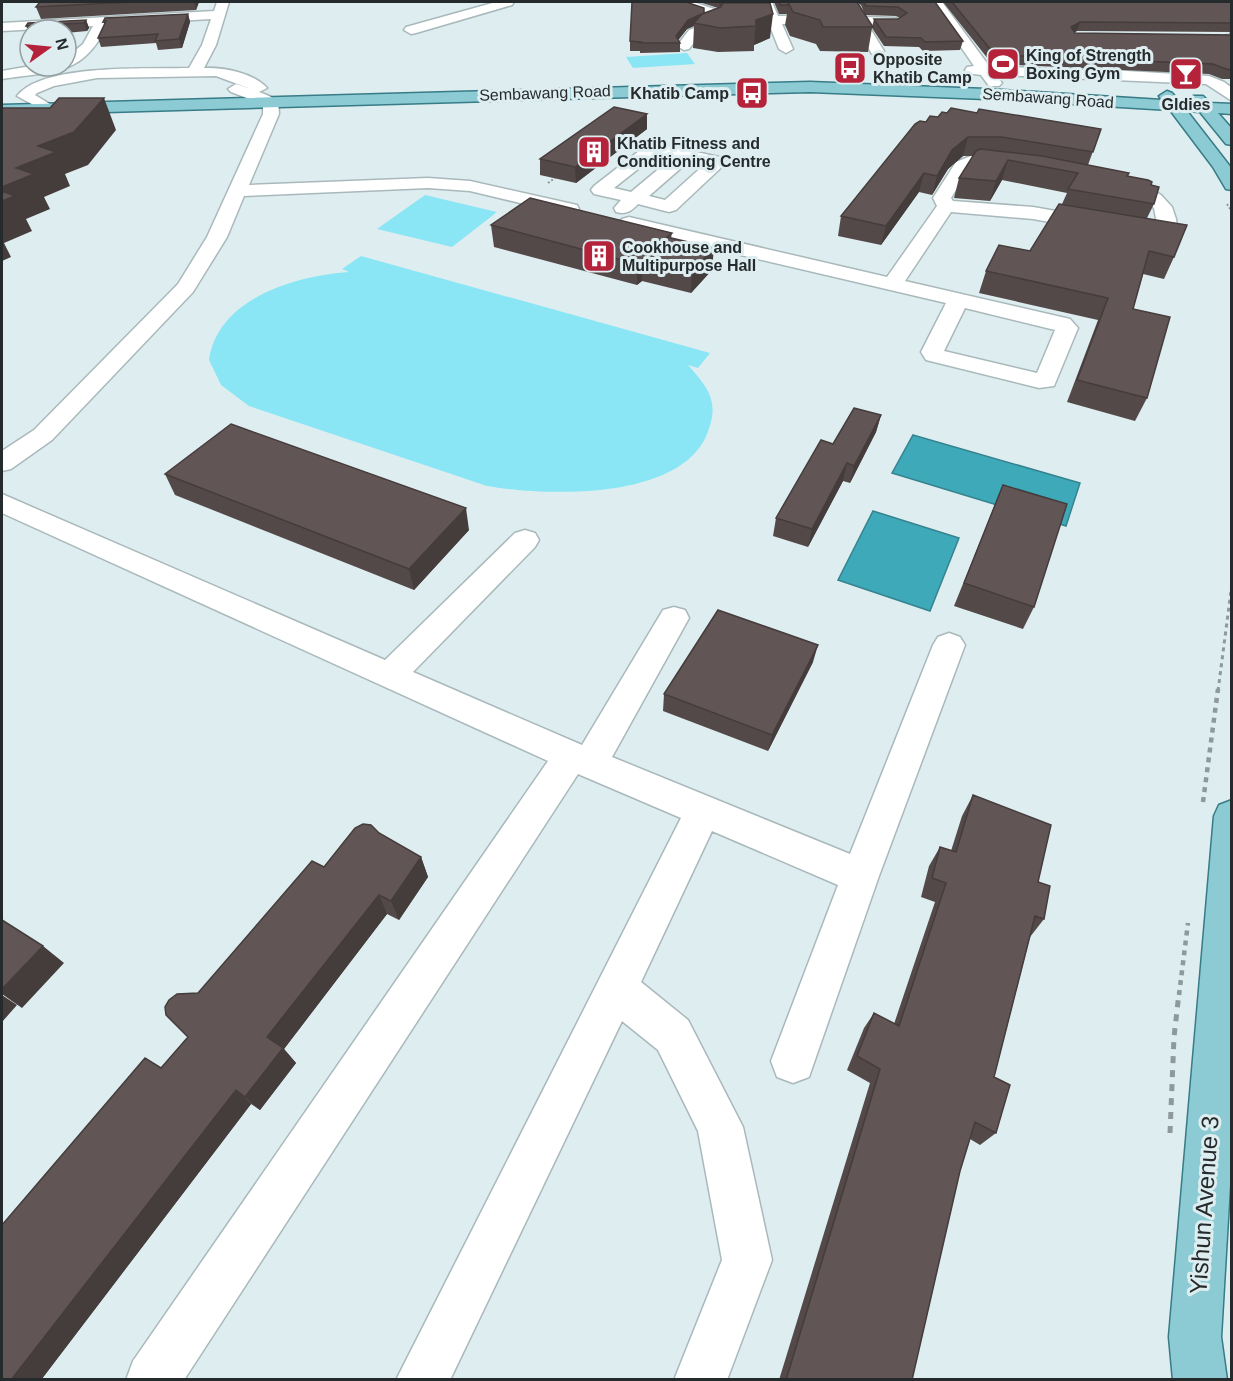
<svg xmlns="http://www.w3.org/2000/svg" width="1233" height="1381" font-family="Arial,sans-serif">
<rect width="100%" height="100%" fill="#deedf0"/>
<path fill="#8ae6f5" d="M687,53L695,64L633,68L626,57Z
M425,195L497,212L452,247L377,229Z
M361,256L710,353L698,368L688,365C709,389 720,402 707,434C680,501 545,496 487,486L249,406L221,385L209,360C218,298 295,276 349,272L342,269Z"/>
<path fill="#3da9b9" stroke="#36838f" stroke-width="1.5" d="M913,435L1080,483L1066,526L892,473Z
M873,511L959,538L930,611L838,580Z"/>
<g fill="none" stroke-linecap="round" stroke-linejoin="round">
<defs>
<path id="minor" d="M217,2H229L216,45L204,68C223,67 254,73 267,88L259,92C274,98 279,98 279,114L249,185L428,178L470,181L577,205L579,209L577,213L570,215L470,191L428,188L244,196L227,237L193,292L52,440L11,469L2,471V451L34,430L178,284L207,237L263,114V104L231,92L228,89L236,84L251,89L216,76L97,78L54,86L37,93L35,95L58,109L50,114L17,96C42,63 150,69 189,68L202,45L211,19L107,25C83,77 52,71 2,79V71L31,66H66V58L83,44L93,26L2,31V23L214,11Z
M496,2H514L512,5L416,33L411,34L404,30L406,27Z
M681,2H693L717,10L720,26L699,36L689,49L684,50L677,46L689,30L706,24V15L685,8Z
M760,2H772L778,16L849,15L847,6L853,2L859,6L863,17L896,18L903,22L896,26L868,25L884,51L877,55L872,54L854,24H782L793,49L786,53L779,49L769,24H728L721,20L728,16H765Z
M930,2H942L989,66L1105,71L1110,70L1209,76L1224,82L1232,88V101L1206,84L996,75L1002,83L999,86H989L981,75L967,73L965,70L967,67L974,66Z
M654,143L724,158L727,162L676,210L669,212L638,204C631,211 627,215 616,212L614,208L621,200L594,194L591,190L594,186L648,144ZM657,154L673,157L631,192L614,188ZM689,161L705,164L665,200L649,196Z
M971,156L1036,164L1146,186L1161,195L1172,207L1176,219L1178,235L1175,239L1154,241L1033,219L951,212L905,281L1070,319L1078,328L1054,386L1039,388L926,360L921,352L946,303L629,229L622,227L619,223L622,219L629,217L887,277L937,206L933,198L956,162ZM974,167L1036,174L1134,194L1154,208L1158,229L1033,207L953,201L951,198L969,169ZM965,308L1055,330L1037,373L944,351Z
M2,494L385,660L515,533L525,530L535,533L539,540L535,547L413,672L582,745L663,610L674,607L685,610L689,618L612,757L850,854L933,645L938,637L949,633L960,637L965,645L879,876L809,1077L793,1083L777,1077L771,1061L838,885L712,831L641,982L688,1020L743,1127L772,1260L727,1380H674L722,1260L698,1131L658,1050L622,1021L450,1380H396L681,818L578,774L184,1380H126L133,1361L548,761L2,513Z"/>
<path id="major" d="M810,82L986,89L1162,100L1159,96L1167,91L1172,93L1179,101L1192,102L1190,99L1193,96H1203L1210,103L1232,104V114L1218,113L1232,129V145L1226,144L1200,112L1187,111L1232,169V190L1226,189L1213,167L1170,110L986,99L810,92L2,115V105Z
M1232,800V1151L1221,1337L1227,1380H1173L1169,1337L1214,816L1219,805Z"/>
</defs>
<use href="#minor" stroke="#a9b9bb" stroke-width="3"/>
<use href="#major" stroke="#377c86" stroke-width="3"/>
<path stroke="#8e999b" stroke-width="1.5" stroke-dasharray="2 2" stroke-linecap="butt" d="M1221,36L1231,33L1227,29H1232"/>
<path stroke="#8e999b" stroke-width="2" stroke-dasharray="2 2" stroke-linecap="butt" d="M548,183L555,178
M1227,204L1232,212"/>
<path stroke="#8e999b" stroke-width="3" stroke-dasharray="4 4" stroke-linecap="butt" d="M1218,691L1232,583"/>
<path stroke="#8e999b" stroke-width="4.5" stroke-dasharray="5 5" stroke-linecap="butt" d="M1203,802L1218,689
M1179,995L1188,923"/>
<path stroke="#8e999b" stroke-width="5" stroke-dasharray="7 7" stroke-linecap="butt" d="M1170,1133L1174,1037L1179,993"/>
<use href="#minor" fill="#fff" fill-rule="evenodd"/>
<use href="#major" fill="#8ccbd4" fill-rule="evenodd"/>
</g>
<path fill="#544949" d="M40,2H199L196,10L41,19L36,7Z
M699,2H761L770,38L754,45V51L718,52L693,48L694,26L687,29L678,40L680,43V52L640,53V51H630V41L718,8Z
M774,2H852H850L872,27L874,19H898L900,18L896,16L865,15L861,5L856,2H935L963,41L960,50L923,51L919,47L884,46L872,28L868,52L820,51L816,44L790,36L785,25L787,14H779Z
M943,2H1232V32L1077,31L1074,32L1075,33L1232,35V79H1222L1209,74L992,64Z
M188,14L190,22L182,48L158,50L156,43L101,47L98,38L105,25L103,22Z
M86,20L89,28L87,31L66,33V30H30V35L26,26Z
M947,113H977L1101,129L1088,165L1127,176L1151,185L1154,204L1147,218L1174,257L1164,279L1143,274L1133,309L1147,398L1135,421L1067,402L1098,320L979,293L986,271L1030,251L1062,204L1067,193L1002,180L990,201L954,198L959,178L973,156H963L948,169L932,195L919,192L881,245L838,236L841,216L926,122Z
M647,114V129L576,183L540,175V159Z
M491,225L672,233L671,238L712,270L691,293L642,281L637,285L494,247Z
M881,415L876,432L850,483L843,481L808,547L773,536L776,518L833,444Z
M165,474L469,530L414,590L175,495Z
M1003,485L1034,607L1023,629L954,606Z
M813,662L768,751L663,711L664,694Z
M973,795L1038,882L1044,919L1030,937L994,1077L996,1133L980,1145L970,1139L960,1171L912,1380H779L870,1083L847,1070L864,1028L874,1013L894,1024L935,902L921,897L929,866L940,847L951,851L962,816Z
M379,833L421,857L428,877L399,920L387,914L284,1049L296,1063L260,1110L251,1104L41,1380H2L161,1068L188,1037L198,993L324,867Z"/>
<path fill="#453c3c" d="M194,2H199L196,10Z
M188,14L190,22L182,48L179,39Z
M704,14L694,23V26L687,29L676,43V36L688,20Z
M773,14L770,38L754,45L756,20Z
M86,20L89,28L87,31L84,23Z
M1080,22L1077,31L1068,36L1071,27Z
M104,98L116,130L88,165L65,174L70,186L44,197L50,209L26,219L32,231L4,243L11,257L2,261V187L16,168L38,146Z
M647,114V129L576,183L575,167Z
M968,137L963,156L948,169L932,195L937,176L952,150Z
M1008,160L1002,180L990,201L996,181Z
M924,173L919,192L881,245L886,226Z
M714,248L712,270L691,293L692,271Z
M642,259V281L637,285V264Z
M881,415L876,432L850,483L854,466Z
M847,463L843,481L808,547L812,529Z
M466,508L469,530L414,590L409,569Z
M818,645L813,662L768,751L772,735Z
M421,857L428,877L399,920L391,901Z
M379,895L387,914L284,1049L296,1063L260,1110L245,1097L267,1037Z
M43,946L64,963L22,1008L2,994V989Z
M2,995L17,1005L2,1022Z
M236,1090L251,1104L41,1380H11Z"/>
<path fill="#625555" stroke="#453c3c" stroke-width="1.5" d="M40,2H131L36,7Z
M632,2H686L704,8V13L688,20L676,36L680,43H640L641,42L630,41Z
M719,2H761L762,3H723L721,5Z
M779,2H847H788V5H780Z
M788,2H857L873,27H823L820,20L793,12Z
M864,2H935L963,41L925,42L921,38L886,37L874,19H898L907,13L898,7L866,6Z
M952,2H1232V23L1080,22L1071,27L1075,33L1232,35V70L1226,69L1213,64L995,55Z
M723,3H770L773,14L756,20V26L720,28L694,23L702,14L721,7Z
M188,14L179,39L155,41L158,34L98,38L106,21L103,22L105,18Z
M86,20L84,23L26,26L28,23Z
M59,98H104L74,132L38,146L56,152L16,168L34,174L2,187V108H50Z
M614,107L647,114L575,167L540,159Z
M951,108L977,113L979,109L1101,129L1093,152L1002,137H968L952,150L937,176L924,173L886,226L841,216L915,124L920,121L926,122L930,116L938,117L942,112L947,113Z
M980,149L1042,156L1129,173L1127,176L1148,180L1152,182L1151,185L1159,187L1154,204L1068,189L1078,173L1008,160L996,181L959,178L976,151Z
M2,191L15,196L2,201Z
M530,198L672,233L667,237L714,248L692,271L642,259L637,264L491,225Z
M1059,204L1187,225L1174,257L1149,251L1133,309L1170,317L1147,398L1077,380L1108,298L986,271L999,245L1030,251Z
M854,408L881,415L854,466L847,463L812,529L776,518L821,440L833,444Z
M231,424L466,508L409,569L165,474Z
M1003,485L1067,504L1034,607L964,583Z
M718,610L818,645L772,735L664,694Z
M973,795L1051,825L1038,882L1050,886L1044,919L1035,916L994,1077L1010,1085L996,1133L975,1122L960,1171L912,1380H786L880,1069L857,1056L874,1013L899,1026L946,883L932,878L940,847L956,852Z
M363,824L371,825L379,833L421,857L391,901L379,895L267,1037L283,1048L245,1097L236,1090L11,1380H2V1225L145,1058L161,1068L188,1037L166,1015L165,1007L169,1000L177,994L198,993L312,861L324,867L355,828Z
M2,920L43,946L2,989Z"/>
<defs>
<symbol id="stadium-square" viewBox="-11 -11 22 22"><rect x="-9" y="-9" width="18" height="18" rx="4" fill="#b5233b" stroke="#deedf0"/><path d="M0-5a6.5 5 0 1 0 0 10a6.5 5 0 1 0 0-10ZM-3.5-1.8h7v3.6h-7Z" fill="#fff"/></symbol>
<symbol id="bus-square" viewBox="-11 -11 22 22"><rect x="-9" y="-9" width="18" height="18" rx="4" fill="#b5233b" stroke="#deedf0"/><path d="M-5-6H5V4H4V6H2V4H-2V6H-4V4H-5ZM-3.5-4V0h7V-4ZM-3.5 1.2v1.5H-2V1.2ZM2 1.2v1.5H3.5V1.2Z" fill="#fff"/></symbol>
<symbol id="bar-square" viewBox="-11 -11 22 22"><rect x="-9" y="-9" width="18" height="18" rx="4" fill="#b5233b" stroke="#deedf0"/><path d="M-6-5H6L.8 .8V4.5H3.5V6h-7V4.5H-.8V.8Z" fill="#fff"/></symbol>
<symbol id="building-square" viewBox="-11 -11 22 22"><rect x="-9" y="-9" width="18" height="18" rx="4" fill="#b5233b" stroke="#deedf0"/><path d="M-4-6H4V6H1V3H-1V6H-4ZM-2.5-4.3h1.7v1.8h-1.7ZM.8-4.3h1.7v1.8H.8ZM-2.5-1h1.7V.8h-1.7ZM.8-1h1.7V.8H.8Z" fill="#fff"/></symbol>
</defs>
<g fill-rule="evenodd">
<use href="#stadium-square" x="984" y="45" width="38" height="38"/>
<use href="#bus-square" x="831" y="49" width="38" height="38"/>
<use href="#bar-square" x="1167" y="55" width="38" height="38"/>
<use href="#bus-square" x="733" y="74" width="38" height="38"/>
<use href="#building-square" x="575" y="133" width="38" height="38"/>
<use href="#building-square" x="580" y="237" width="38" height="38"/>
</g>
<g text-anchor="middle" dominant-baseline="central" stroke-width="6" stroke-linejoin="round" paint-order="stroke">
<g font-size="16" font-weight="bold" fill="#252b2c" stroke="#deedf0" text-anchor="start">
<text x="1026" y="55">King of Strength<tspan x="1026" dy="18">Boxing Gym</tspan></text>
<text x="873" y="59">Opposite<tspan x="873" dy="18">Khatib Camp</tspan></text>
<text x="729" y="93" text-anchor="end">Khatib Camp</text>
<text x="1186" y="104" text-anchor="middle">Gldies</text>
<text x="617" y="143">Khatib Fitness and<tspan x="617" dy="18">Conditioning Centre</tspan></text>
<text x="622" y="247">Cookhouse and<tspan x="622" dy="18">Multipurpose Hall</tspan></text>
</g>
<g font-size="16" fill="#252b2c" stroke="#deedf0">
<text transform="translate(545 93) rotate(-2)">Sembawang Road</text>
<text transform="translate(1048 98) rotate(4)">Sembawang Road</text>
</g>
<g font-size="24" fill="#252b2c" stroke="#deedf0">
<text transform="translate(1204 1205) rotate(-86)">Yishun Avenue 3</text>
</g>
</g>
<rect width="1233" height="1381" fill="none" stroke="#252b2c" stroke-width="6"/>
<g transform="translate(48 48) rotate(75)"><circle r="28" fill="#deedf0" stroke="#949fa2" stroke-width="1.5"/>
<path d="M0-4.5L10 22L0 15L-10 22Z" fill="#b5233b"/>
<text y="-9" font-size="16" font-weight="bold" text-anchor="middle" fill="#252b2c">N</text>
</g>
</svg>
